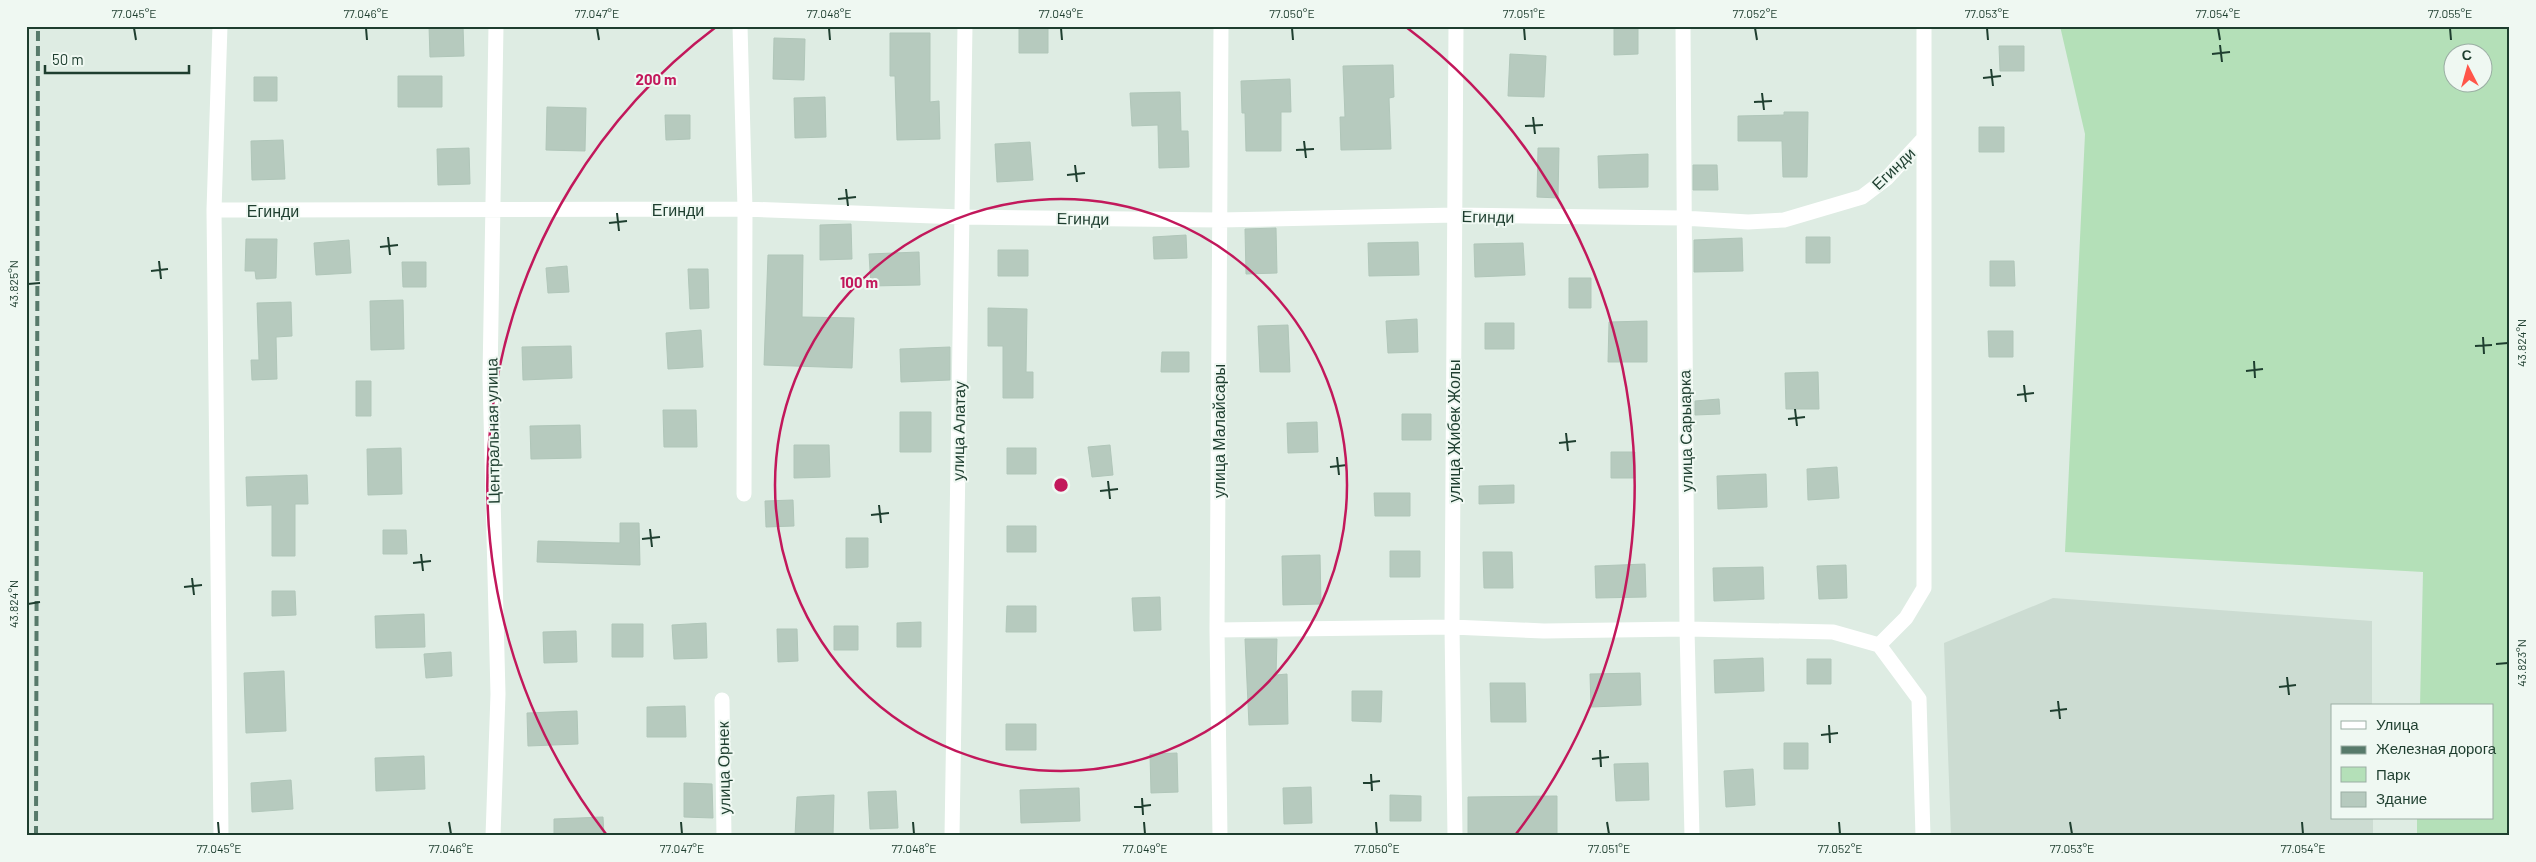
<svg xmlns="http://www.w3.org/2000/svg" width="2536" height="862" font-family="Barlow,sans-serif">
<rect width="100%" height="100%" fill="#deece3"/>
<path fill="#ccdcd2" d="M2053,598L2372,621V706H2332V818H2373V836H1951L1944,643Z"/>
<path fill="#b4e0b8" fill-rule="evenodd" d="M2060,26H2510V836H2417V818H2492V706H2420L2423,572L2065,552L2085,134ZM2454,52H2484V82H2454Z"/>
<path fill="#b6cabe" stroke="#b0c6b9" d="M429,26H463L464,56L430,57Z
M1019,27H1048V53H1019Z
M1614,29H1638V54L1614,55Z
M890,33H930V102L939,101L940,139L897,140L895,76H890Z
M774,38L805,39L804,80L773,79Z
M1999,46H2024V71H2000Z
M1510,54L1546,56L1544,97L1508,96Z
M1393,65L1394,97L1389,98L1391,149L1341,150L1340,117H1345L1343,66Z
M398,76H442V107H398Z
M254,77H277V101H254Z
M1290,79L1291,112H1281V151H1246L1245,113H1242L1241,81Z
M1180,92L1181,131H1188L1189,167L1159,168L1158,125L1132,126L1130,93Z
M825,97L826,137L795,138L794,98Z
M547,107L586,108L585,151L546,150Z
M1784,112H1808L1807,177H1783L1782,141H1738V116L1784,115Z
M665,115H690V139L666,140Z
M1979,127H2004V152H1979Z
M283,140L285,179L252,180L251,141Z
M1030,142L1033,180L997,182L995,144Z
M469,148L470,184L438,185L437,149Z
M1538,148H1559L1558,198L1537,197Z
M1648,154V187L1599,188L1598,156Z
M1693,165H1717L1718,190H1693Z
M851,224L852,259L820,260V225Z
M1276,228L1277,273L1246,274L1245,229Z
M1186,235L1187,258L1154,259L1153,237Z
M1806,237H1830V263H1806Z
M1742,238L1743,271L1694,272V240Z
M246,239H277L276,278L256,279L255,271H245Z
M349,240L351,273L316,275L314,243Z
M1418,242L1419,275L1369,276L1368,243Z
M1523,243L1525,275L1475,277L1474,244Z
M998,250H1028V276H998Z
M919,252L920,285L871,286L869,254Z
M768,255H803L802,317L854,318L852,368L764,365Z
M1990,261H2014L2015,286H1990Z
M402,262H426V287H403Z
M567,266L569,292L548,293L546,268Z
M688,269H708L709,308L690,309Z
M1569,278H1591V308H1569Z
M403,300L404,349L371,350L370,301Z
M291,302L292,336L276,337L277,379L252,380L251,360H259L257,303Z
M988,308L1027,309L1026,372H1033V398H1003V346H988Z
M1417,319L1418,352L1388,353L1386,321Z
M1647,321V362H1608L1609,322Z
M1485,323H1514V349H1485Z
M1288,325L1290,372H1260L1258,326Z
M701,330L703,367L668,369L666,333Z
M1988,331H2013V357H1989Z
M571,346L572,378L523,380L522,347Z
M950,347V380L901,382L900,349Z
M1162,352H1189V372H1161Z
M1818,372L1819,409H1786L1785,373Z
M356,381H371V416H356Z
M1719,399L1720,414L1695,415V401Z
M663,410H696L697,447H664Z
M900,412H931V452H900Z
M1402,414H1431V440H1402Z
M1317,422L1318,452L1288,453L1287,423Z
M580,425L581,458L531,459L530,426Z
M794,445H829L830,477L794,478Z
M1110,445L1113,475L1092,477L1088,447Z
M401,448L402,494L368,495L367,449Z
M1007,448H1036V474H1007Z
M1611,452H1635V478H1611Z
M1837,467L1839,498L1808,500L1807,469Z
M1766,474L1767,507L1718,509L1717,476Z
M307,475L308,504H295V556H272V505L247,506L246,477Z
M1514,485V503L1479,504V486Z
M1374,493H1410V516H1375Z
M793,500L794,526L766,527L765,501Z
M620,523H639L640,565L537,562L538,541L620,543Z
M1007,526H1036V552H1007Z
M383,530H406L407,554H383Z
M846,538H868V567L846,568Z
M1390,551H1420V577H1390Z
M1483,552H1512L1513,588H1484Z
M1320,555L1321,604L1283,605L1282,556Z
M1645,564L1646,597L1596,598L1595,566Z
M1846,565L1847,598L1819,599L1817,566Z
M1763,567L1764,599L1714,601L1713,568Z
M272,591H295L296,615L272,616Z
M1160,597L1161,630L1134,631L1132,598Z
M1007,606H1036V632H1006Z
M424,614L425,647L376,648L375,616Z
M921,622V647H897V623Z
M706,623L707,658L674,659L672,625Z
M612,624H643V657H612Z
M834,626H858V650H834Z
M777,629H797L798,661L778,662Z
M576,631L577,662L544,663L543,632Z
M1245,639H1277L1276,675L1287,674L1288,724L1249,725Z
M451,652L452,676L426,678L424,654Z
M1763,658L1764,691L1715,693L1714,660Z
M1807,659H1831V684H1807Z
M284,671L286,731L246,733L244,673Z
M1640,673L1641,705L1591,707L1590,674Z
M1490,683H1525L1526,722H1491Z
M1352,691H1382L1381,722L1352,721Z
M685,706L686,737H647V707Z
M577,711L578,744L528,746L527,713Z
M1006,724H1036V750H1006Z
M1784,743H1808V769H1784Z
M1177,753L1178,792L1151,793L1150,754Z
M424,756L425,789L376,791L375,758Z
M1648,763L1649,800L1616,801L1614,764Z
M1753,769L1755,805L1726,807L1724,771Z
M291,780L293,809L252,812L251,783Z
M684,783L712,784L713,818L684,817Z
M1311,787L1312,823L1284,824L1283,788Z
M1079,788L1080,821L1021,823L1020,790Z
M896,791L898,828L870,829L868,792Z
M834,795L833,836H795L797,797Z
M1390,795L1421,796V821H1390Z
M1557,796V836H1468V797Z
M603,817L604,836H554V819Z"/>
<g fill="none" stroke-linecap="round" stroke-linejoin="round">
<path stroke="#fff" stroke-width="15" d="M220,26L214,210L221,836
M740,26L745,209L744,494
M1683,26L1687,629L1692,836
M214,210L745,209L961,217L1219,220L1455,215L1683,218L1748,222L1784,220L1862,197L1887,178L1924,138
M1217,630L1452,627L1544,631L1687,629L1833,632L1879,645L1919,699L1923,836
M1879,645L1906,618L1924,588V26
M722,700L724,836
M493,836L498,694L490,377L496,26
M952,836L965,26
M1220,836L1217,630L1221,26
M1455,836L1452,627L1456,26"/>
<path stroke="#577a6a" stroke-width="4" stroke-dasharray="10 5" stroke-linecap="butt" d="M36,836L38,26"/>
</g>
<path fill="none" stroke="#1e3e2f" stroke-width="2" d="M134,28L136,40M366,28L367,40M597,28L599,40M829,28L830,40M1061,28L1062,40M1292,28L1293,40M1524,28L1525,40M1755,28L1757,40M1987,28L1988,40M2218,28L2220,40M2450,28L2451,40M2220,45L2222,62M2212,54L2230,52M1991,69L1993,86M1983,78L2001,76M1762,93L1764,110M1754,102L1772,101M1533,117L1535,134M1525,126L1543,125M1304,141L1306,158M1296,150L1314,149M1075,165L1077,182M1067,175L1085,173M846,189L848,206M838,199L856,197M617,213L619,231M609,223L627,221M388,237L390,255M380,247L398,245M159,261L161,279M151,271L168,269M28,284L40,283M2483,337L2484,354M2496,344L2508,343M2475,346L2492,345M2254,361L2255,378M2246,371L2263,369M2024,385L2026,402M2017,395L2034,393M1795,409L1797,426M1788,419L1805,417M1566,433L1568,451M1559,443L1576,441M1337,457L1339,475M1330,467L1347,465M1108,481L1110,499M1100,491L1118,489M879,505L881,523M871,515L889,513M650,529L652,547M642,539L660,537M421,554L423,571M413,563L431,561M192,578L194,595M184,587L202,585M28,604L40,602M2496,664L2508,663M2287,677L2289,695M2279,687L2296,685M2058,701L2060,719M2050,711L2067,709M1829,725L1830,743M1821,735L1838,733M1600,750L1601,767M1592,759L1609,757M1371,774L1372,791M1363,783L1380,781M1142,798L1143,815M1134,807L1151,805M218,822L219,834M449,822L451,834M681,822L682,834M913,822L914,834M1144,822L1145,834M1376,822L1377,834M1607,822L1609,834M1839,822L1840,834M2070,822L2072,834M2302,822L2303,834"/>
<g fill="none" stroke="#c2185b" stroke-width="2.5">
<circle cx="1061" cy="485" r="286"/>
<path d="M606 834A573 573 0 0 1 716 27M1406 27A573 573 0 0 1 1516 834"/>
</g>
<g text-anchor="middle" dominant-baseline="central" stroke-width="4" stroke-linejoin="round" paint-order="stroke">
<g font-size="16" fill="#1e3e2f" stroke="#eff8f2">
<text transform="translate(1893 168) rotate(-44)">Егинди</text>
<text x="678" y="209">Егинди</text>
<text x="273" y="210">Егинди</text>
<text transform="translate(1488 216) rotate(1)">Егинди</text>
<text transform="translate(1083 218) rotate(1)">Егинди</text>
<text transform="translate(492 431) rotate(-91)">Центральная улица</text>
<text transform="translate(958 431) rotate(-89)">улица Алатау</text>
<text transform="translate(1218 431) rotate(-90)">улица Малайсары</text>
<text transform="translate(1453 431) rotate(-90)">улица Жибек Жолы</text>
<text transform="translate(1685 431) rotate(-91)">улица Сарыарка</text>
<text transform="translate(723 768) rotate(-91)">улица Орнек</text>
</g>
</g>
<circle cx="1061" cy="485" r="8" fill="#c2185b" stroke="#eff8f2" stroke-width="2.5"/>
<g font-size="15" text-anchor="middle" font-weight="bold" fill="#c2185b" stroke="#eff8f2" stroke-width="4" stroke-linejoin="round" paint-order="stroke">
<text x="656" y="85">200 m</text>
<text x="859" y="288">100 m</text>
</g>
<rect width="2536" height="862" fill="none" stroke="#eff8f2" stroke-width="55"/>
<rect x="2331" y="704" width="162" height="115" fill="#eff8f2" stroke="#9baea4"/>
<rect x="2341" y="721" width="25" height="8" fill="#ffffff" stroke="#9baea4"/>
<text x="2376" y="730" font-size="15" fill="#1e3e2f">Улица</text>
<rect x="2341" y="746" width="25" height="8" fill="#577a6a" stroke="#9baea4"/>
<text x="2376" y="754" font-size="15" fill="#1e3e2f">Железная дорога</text>
<rect x="2341" y="767" width="25" height="15" fill="#b4e0b8" stroke="#9baea4"/>
<text x="2376" y="780" font-size="15" fill="#1e3e2f">Парк</text>
<rect x="2341" y="792" width="25" height="15" fill="#b6cabe" stroke="#9baea4"/>
<text x="2376" y="804" font-size="15" fill="#1e3e2f">Здание</text>
<g transform="translate(2468 68) rotate(354)"><circle r="24" fill="#eff8f2" stroke="#9baea4"/>
<path d="M0-4L9 19L0 12L-9 19Z" fill="#ff5549"/>
<text y="-8" font-size="14" font-weight="bold" text-anchor="middle" fill="#1e3e2f">С</text>
</g>
<path d="M45 65v8h144v-8" fill="none" stroke="#1e3e2f" stroke-width="2.5"/>
<text x="52" y="65" font-size="15" fill="#1e3e2f" stroke="#eff8f2" stroke-width="4" paint-order="stroke">50 m</text>
<rect x="28" y="28" width="2480" height="806" fill="none" stroke="#1e3e2f" stroke-width="2"/>
<g font-size="12" text-anchor="middle" fill="#1e3e2f">
<text x="134" y="18">77.045°E</text>
<text x="366" y="18">77.046°E</text>
<text x="597" y="18">77.047°E</text>
<text x="829" y="18">77.048°E</text>
<text x="1061" y="18">77.049°E</text>
<text x="1292" y="18">77.050°E</text>
<text x="1524" y="18">77.051°E</text>
<text x="1755" y="18">77.052°E</text>
<text x="1987" y="18">77.053°E</text>
<text x="2218" y="18">77.054°E</text>
<text x="2450" y="18">77.055°E</text>
<text transform="translate(14 284) rotate(-90)" y="4">43.825°N</text>
<text transform="translate(2522 343) rotate(-90)" y="4">43.824°N</text>
<text transform="translate(14 604) rotate(-90)" y="4">43.824°N</text>
<text transform="translate(2522 663) rotate(-90)" y="4">43.823°N</text>
<text x="219" y="853">77.045°E</text>
<text x="451" y="853">77.046°E</text>
<text x="682" y="853">77.047°E</text>
<text x="914" y="853">77.048°E</text>
<text x="1145" y="853">77.049°E</text>
<text x="1377" y="853">77.050°E</text>
<text x="1609" y="853">77.051°E</text>
<text x="1840" y="853">77.052°E</text>
<text x="2072" y="853">77.053°E</text>
<text x="2303" y="853">77.054°E</text>
</g>
</svg>
